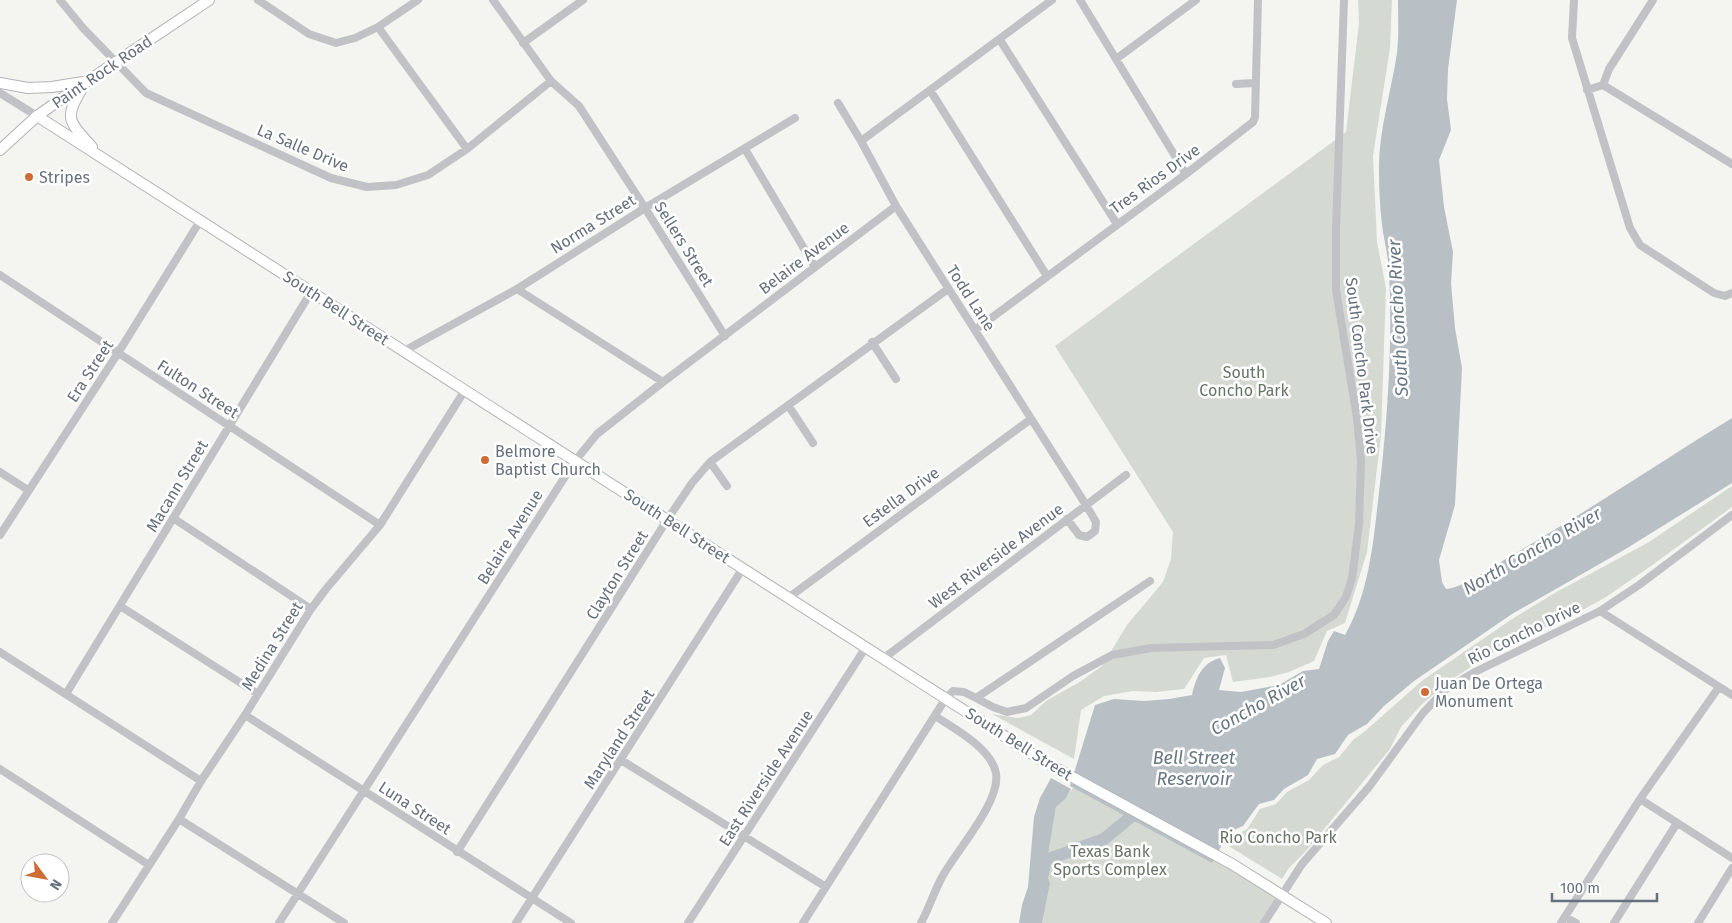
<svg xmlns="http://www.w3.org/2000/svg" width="1732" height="923" font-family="'Fira Sans',sans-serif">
<rect width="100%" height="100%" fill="#f4f4f1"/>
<path fill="#d4dad2" d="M1358,0H1392L1390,48L1373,156L1377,242L1386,288L1381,435L1367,552L1345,623L1327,631L1314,661L1289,672L1270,677L1233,682L1226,655L1204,658L1184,689L1156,692L1133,691L1104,696L1081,710L1074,759L992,714L1018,718L1031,715L1046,701L1081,681L1102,666L1127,625L1163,582L1171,559L1173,532L1055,346L1346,132L1359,23Z
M1732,486V507L1651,566L1606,597L1579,612L1500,648L1454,678L1422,704L1401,727L1390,749L1307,850L1289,868L1282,879L1227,845L1233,837L1247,829L1260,809L1276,804L1287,792L1309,780L1323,765L1339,757L1353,740L1364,732L1423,680L1512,619L1553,594L1649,542Z
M1086,773L1211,844L1232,864L1282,895L1264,923H1033L1056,807C1067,797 1075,784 1086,773Z"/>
<path fill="#b8c0c5" d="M1398,0H1457L1448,69L1447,99L1451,130L1439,160L1444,207L1453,252L1451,283L1455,328L1462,368L1455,505L1439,560L1442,582L1446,589C1465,587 1492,567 1509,557C1585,513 1657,464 1732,418V483L1624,550L1512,614L1414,681L1384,706L1367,724L1348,735L1335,754L1317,759L1308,775L1284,789L1274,800L1259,804L1243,826L1229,832L1212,863L1070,786L1095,705L1114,699L1144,701L1169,699L1192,695C1196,677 1202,663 1220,658L1225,668L1219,690L1241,692L1279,685L1303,671L1319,669L1328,641L1334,631L1345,635C1368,595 1373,546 1378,501C1387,424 1393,348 1389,270C1388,255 1384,240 1382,225C1380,208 1379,190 1379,173C1378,132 1391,93 1397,53C1399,36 1398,17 1398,0Z
M1051,778L1071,789L1065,799L1056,807L1045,871L1050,883L1042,923H1019L1022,905L1028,887L1034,817L1040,798Z"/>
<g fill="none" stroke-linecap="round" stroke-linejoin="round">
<path stroke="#b8c0c5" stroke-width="12" d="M1043,874L1046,860L1104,839L1143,807"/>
<defs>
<path id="major" d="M0,83L28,88L52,87L83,82
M84,85C64,119 67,119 92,147
M37,116L1043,761L1232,864L1326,923
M0,150L37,116L67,95L209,0"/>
</defs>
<use href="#major" stroke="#b1b4b8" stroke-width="12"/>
<path stroke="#c0c2c5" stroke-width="8" d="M60,0L83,28L146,93L331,178L367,187L396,185L428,175L467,149L551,81
M258,0L309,34L336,43L355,38L378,27L418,0
M493,0L551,81L579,106L645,208L725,336
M1080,0L1186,174
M1574,0L1572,38L1630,228L1640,245L1714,293L1725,296L1732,293
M378,27L467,149
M1000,40L1117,224
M523,43L583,0
M1116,59L1196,0
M1236,84L1255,83
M1603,85L1609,69L1653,0
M930,90L1047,276
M1587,90L1603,85L1732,164
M0,93L37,116
M838,103L861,141L896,206L1086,505L1096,522L1095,531L1087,537L1079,535L1067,519
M861,141L1052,0
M745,149L815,267
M0,275L380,525
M517,289L663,382
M975,330L1186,174L1253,122L1255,117L1258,0
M872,342L896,379
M404,351L517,289L645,208L795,118
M788,405L813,443
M710,462L727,486
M0,472L28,490
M173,518L311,609
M0,535L118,353L200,221
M788,598L1031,419
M120,606L258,694
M1600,611L1732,695
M0,652L201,781
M884,658L1126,475
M66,694L311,292
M976,698L993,707L1007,712L1026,708L1073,676L1112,655L1151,648L1273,645L1304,634L1334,615L1346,597L1352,578L1359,524L1361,461L1357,418L1336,290V228L1344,0
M245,715L571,923
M621,760L826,887
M0,769L149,865
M1640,799L1732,858
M179,819L344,923
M457,852L667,520L692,483L710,462L948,289
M1565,917L1576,923
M112,923L179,819L201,781L245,715L311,609L326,589L380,525L465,390
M279,923L575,461L597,434L663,382L896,206
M516,923L743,568
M688,923L866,647
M803,923L946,698L953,691L964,692L976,698L1150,581
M921,923C929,908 934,892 942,877C956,851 1001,802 996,773C991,748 955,729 935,716
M1264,923L1302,864L1369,787L1423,713L1446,689L1475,672L1600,611L1639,585L1732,515
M1561,923L1640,799L1719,687
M1614,923L1677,823
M1698,923L1732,868"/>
<use href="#major" stroke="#fff" stroke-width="10"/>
</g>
<g fill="#ce6c36" stroke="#fff" stroke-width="2">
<circle cx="29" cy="177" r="5"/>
<circle cx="485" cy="460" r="5"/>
<circle cx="1425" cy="692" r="5"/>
</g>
<g text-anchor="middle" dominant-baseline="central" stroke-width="5" stroke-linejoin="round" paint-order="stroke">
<g font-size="16" fill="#66717e" stroke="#fff">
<text transform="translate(102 72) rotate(-34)">Paint Rock Road</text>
<text transform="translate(303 148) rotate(23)">La Salle Drive</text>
<text transform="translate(1155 179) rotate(-36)">Tres Rios Drive</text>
<text transform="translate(593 224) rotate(-32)">Norma Street</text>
<text transform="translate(684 244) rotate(58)">Sellers Street</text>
<text transform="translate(804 258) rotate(-37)">Belaire Avenue</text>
<text transform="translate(971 298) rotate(57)">Todd Lane</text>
<text transform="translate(336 308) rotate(33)">South Bell Street</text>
<text transform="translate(1362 366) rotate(83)">South Concho Park Drive</text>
<text transform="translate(90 371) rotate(-57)">Era Street</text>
<text transform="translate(198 389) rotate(33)">Fulton Street</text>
<text transform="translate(177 486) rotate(-59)">Macann Street</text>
<text transform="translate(901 497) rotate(-36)">Estella Drive</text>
<text transform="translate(677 526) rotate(33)">South Bell Street</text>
<text transform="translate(510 537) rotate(-58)">Belaire Avenue</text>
<text transform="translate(996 556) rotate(-37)">West Riverside Avenue</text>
<text transform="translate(617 575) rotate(-58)">Clayton Street</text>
<text transform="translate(1524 633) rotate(-26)">Rio Concho Drive</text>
<text transform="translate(272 646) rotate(-58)">Medina Street</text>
<text transform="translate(619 739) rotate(-57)">Maryland Street</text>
<text transform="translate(1019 744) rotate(32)">South Bell Street</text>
<text transform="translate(766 778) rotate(-57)">East Riverside Avenue</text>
<text transform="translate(415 808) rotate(33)">Luna Street</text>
</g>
<g font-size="16" fill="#66717e" stroke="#fff" text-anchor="start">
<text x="39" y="177">Stripes</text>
<text x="495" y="451">Belmore<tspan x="495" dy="18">Baptist Church</tspan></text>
<text x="1435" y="683">Juan De Ortega<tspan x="1435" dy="18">Monument</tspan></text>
</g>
<g font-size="16" fill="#667664" stroke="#fff">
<text x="1244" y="372">South<tspan x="1244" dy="18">Concho Park</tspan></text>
<text x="1278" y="837">Rio Concho Park</text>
<text x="1110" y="851">Texas Bank<tspan x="1110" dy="18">Sports Complex</tspan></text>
</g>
<g font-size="18" font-style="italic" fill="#677882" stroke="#fff">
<text transform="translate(1398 318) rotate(-93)">South Concho River</text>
<text transform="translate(1532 551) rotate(-30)">North Concho River</text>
<text transform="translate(1258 705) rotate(-29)">Concho River</text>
<text x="1194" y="758">Bell Street<tspan x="1194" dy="21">Reservoir</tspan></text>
</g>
</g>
<g transform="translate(45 878) rotate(122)"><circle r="24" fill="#ffffff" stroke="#c2c6cb"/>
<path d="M0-4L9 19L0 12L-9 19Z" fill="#ce6c36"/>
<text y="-8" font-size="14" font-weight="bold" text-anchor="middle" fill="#66717e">N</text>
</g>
<path d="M1552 893v8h105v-8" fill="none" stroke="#66717e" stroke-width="2.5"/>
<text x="1560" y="893" font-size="15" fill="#66717e" stroke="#ffffff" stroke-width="4" paint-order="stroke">100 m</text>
</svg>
